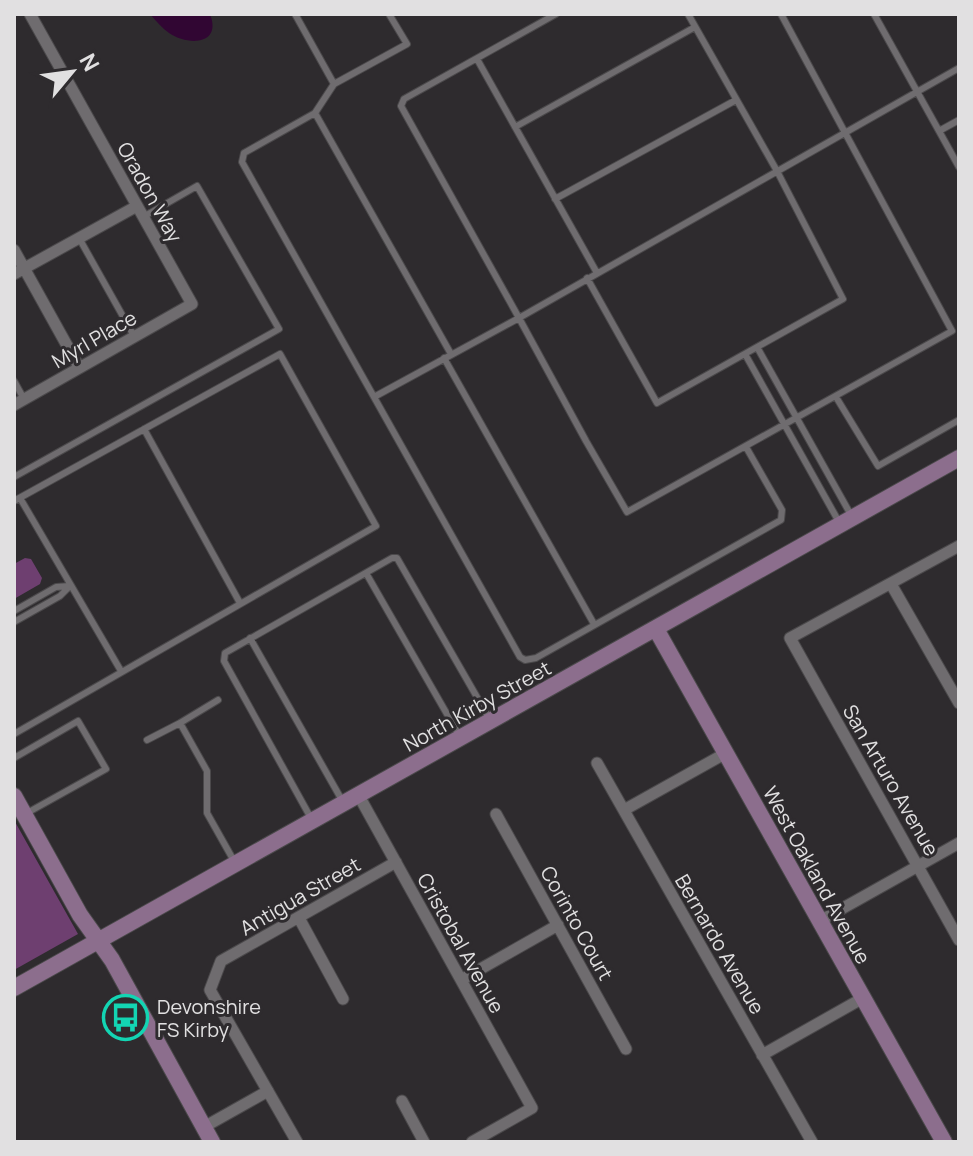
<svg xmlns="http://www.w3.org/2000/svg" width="973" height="1156" font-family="Manrope,sans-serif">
<rect width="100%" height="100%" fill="#2e2b2e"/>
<path fill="#6e3f70" d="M25,558L31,559L42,578L40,584L14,599V564Z
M14,820L78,934L14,970Z"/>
<path fill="#310633" d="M150,14H210C222,45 188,46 169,33C162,28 156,21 150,14Z"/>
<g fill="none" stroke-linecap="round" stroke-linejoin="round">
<defs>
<path id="lane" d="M295,14L334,84
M389,14L407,44L334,84L315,113L244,153L242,162L520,657L525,660L536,658L781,520L782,510L746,447
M781,14L952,331L627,512L586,441L519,318L959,68
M874,14L959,167
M477,59L597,273
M315,113L451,354
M515,127L695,27
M939,131L959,120
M555,199L736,100
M79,238L134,336
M587,278L657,403L843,299L777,171L688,14
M757,347L851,515
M745,354L839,522
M444,358L594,624
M14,381L24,399
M374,397L519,318L401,106L404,99L556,14
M836,397L878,466L959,420
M144,429L240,603
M14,477L279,329L197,186L143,217
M20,498L121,671
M14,501L280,354L376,526L14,734
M366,573L459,735
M14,611L56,587L70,586
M14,622L60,596L70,586
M250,638L343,802
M218,700L180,723L207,771V813L234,861
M147,740L180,723
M14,758L78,721L106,769L27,813
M312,820L224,661L225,653L392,558H397L489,718"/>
<path id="street" d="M14,250L79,367
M14,274L137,206
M14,405L192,304L30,14
M959,546L790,638L959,940
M891,584L959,703
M597,763L812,1142
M359,796L532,1108L472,1142
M624,810L726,753
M496,814L626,1049
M299,918L343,999
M820,921L959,843
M461,980L558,925
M762,1055L863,998
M402,1101L424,1142
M204,1127L268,1091
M297,1142L210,990L221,961L396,862"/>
<path id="secondary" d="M656,629L944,1142
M14,796L80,915L112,960L212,1142
M14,988L959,458"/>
</defs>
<use href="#lane" stroke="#4b494b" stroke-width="8"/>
<use href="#street" stroke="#4b494b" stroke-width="13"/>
<use href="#secondary" stroke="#4b494b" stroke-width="18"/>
<use href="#lane" stroke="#6f6c6f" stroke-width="6"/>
<use href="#street" stroke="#6f6c6f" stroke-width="11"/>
<use href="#secondary" stroke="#8c6e8d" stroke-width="16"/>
</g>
<defs>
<symbol id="bus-ring" viewBox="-11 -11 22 22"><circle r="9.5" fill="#2e2b2e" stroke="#13d5b3" stroke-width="1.5"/><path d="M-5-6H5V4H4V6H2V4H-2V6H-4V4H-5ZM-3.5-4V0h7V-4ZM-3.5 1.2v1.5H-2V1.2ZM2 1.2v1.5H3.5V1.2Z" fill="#13d5b3"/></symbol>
</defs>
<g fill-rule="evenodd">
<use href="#bus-ring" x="100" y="992" width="51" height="51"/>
</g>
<g text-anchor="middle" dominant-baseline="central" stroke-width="6" stroke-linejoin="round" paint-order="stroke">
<g font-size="20" fill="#e1e0e1" stroke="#2e2b2e">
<text transform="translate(150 192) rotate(61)">Oradon Way</text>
<text transform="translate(94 339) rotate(-30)">Myrl Place</text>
<text transform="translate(477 706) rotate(-29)">North Kirby Street</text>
<text transform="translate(891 780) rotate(60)">San Arturo Avenue</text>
<text transform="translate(817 875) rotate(61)">West Oakland Avenue</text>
<text transform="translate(300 896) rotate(-30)">Antigua Street</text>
<text transform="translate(577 923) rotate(61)">Corinto Court</text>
<text transform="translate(461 943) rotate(61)">Cristobal Avenue</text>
<text transform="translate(720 944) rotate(60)">Bernardo Avenue</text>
</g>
<g font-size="20" fill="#e1e0e1" stroke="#2e2b2e" text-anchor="start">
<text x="157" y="1006">Devonshire<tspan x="157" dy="23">FS Kirby</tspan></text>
</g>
</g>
<rect width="973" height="1156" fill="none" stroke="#e1e0e1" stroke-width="32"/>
<g transform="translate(72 72) rotate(61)" stroke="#2e2b2e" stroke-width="6" paint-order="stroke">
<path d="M0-6L14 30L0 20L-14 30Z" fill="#e1e0e1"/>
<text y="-12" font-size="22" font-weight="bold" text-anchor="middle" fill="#e1e0e1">N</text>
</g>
</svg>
